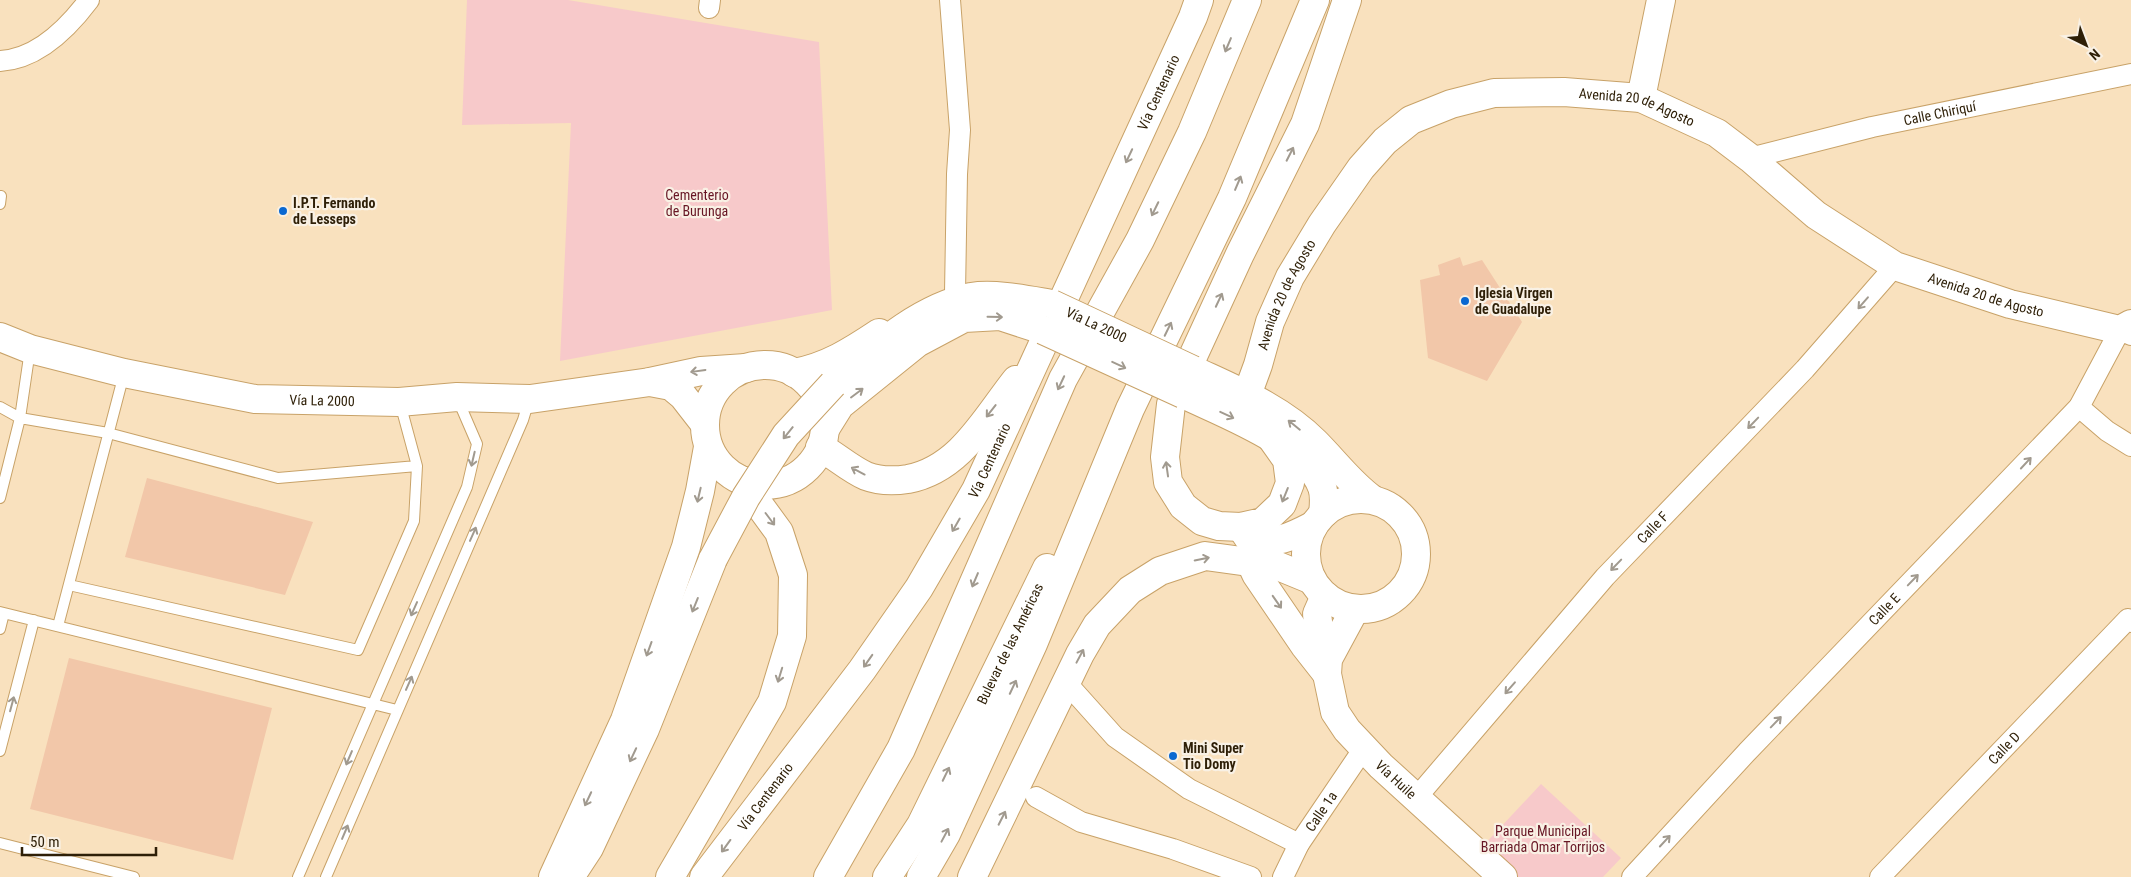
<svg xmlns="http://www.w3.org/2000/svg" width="2131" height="877" font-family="'Roboto Condensed',sans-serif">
<rect width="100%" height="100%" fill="#f9e1be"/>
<path fill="#f7c9ca" d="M467,0H568L819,42L832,310L560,361L571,123L462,125Z
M1541,784L1621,858L1603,877H1513L1482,847Z"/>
<path fill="#f2c7a9" d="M1460,257L1463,266L1482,260L1522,322L1487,381L1428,358L1420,280L1440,275L1438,265Z
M147,478L313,522L285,595L125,557Z
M69,658L272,708L233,860L30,809Z"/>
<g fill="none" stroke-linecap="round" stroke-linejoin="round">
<defs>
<path id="lane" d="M0,204L1,196
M0,407L20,418L108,433L278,478L417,466
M0,498L20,418L30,350
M69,585L358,650L414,521L417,466L400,403
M0,612L397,710
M58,626L124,374
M0,629L4,613
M0,751L34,620
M0,843L134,877
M298,877L467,487L477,444L458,400
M326,877L523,420L529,400"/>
<g id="street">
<path d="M950,0L960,130L957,174L955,293"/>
<path d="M709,8L710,0"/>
<path d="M0,61C38,59 68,28 89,0"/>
<path id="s1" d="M1750,158L1872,127L2131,74"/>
<path d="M2079,407L2107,431L2131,446"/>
<path d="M1072,689L1115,737L1189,789L1299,844"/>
<path d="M1036,797L1081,822L1173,849L1251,877"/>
<path id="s2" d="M1417,797L1605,577L1805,369L1895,266"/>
<path id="s3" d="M1283,877L1299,844L1364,748"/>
<path id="s4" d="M1632,877L1747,752L2079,407L2120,330L2131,335"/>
<path id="s5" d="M1880,877L2128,619L2131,622"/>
</g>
<g id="secondary">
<path d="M1641,98L1661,0"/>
<path id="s6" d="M0,337L30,349L124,373L255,399L399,402L457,397L530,399L650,382L701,371L746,368"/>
<circle cx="765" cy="425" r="60"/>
<path d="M1193,370C1236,390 1281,408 1315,442C1335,462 1350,483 1372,499"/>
<path d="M794,373C827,367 852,351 879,333"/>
<path d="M650,382L671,386L683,396L704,423"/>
<path d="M1183,394C1222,413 1306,444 1322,487C1325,495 1324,505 1323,514"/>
<path id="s7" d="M1247,395L1258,365L1270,322L1290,277L1322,224L1361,168L1385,141L1411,120L1451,104L1494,93L1564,92L1641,98L1717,133L1750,158L1816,215L1895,266L2010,304L2120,330L2131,324"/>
<path d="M825,429L840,405L917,343L964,318L1000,316L1043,330"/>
<circle cx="1361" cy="554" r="55"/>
<path d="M1325,596L1317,614L1321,645L1328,659"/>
<path id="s8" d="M1355,609L1328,659L1327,674L1335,712L1347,730L1381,766L1503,877"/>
</g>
<g id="highway">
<path d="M833,384C873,350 918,308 971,297C995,293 1028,300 1052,304"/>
<path d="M1270,436L1287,460L1290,483L1282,504L1263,522L1241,527L1219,526L1202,521L1183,506L1168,482L1165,457L1171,404L1240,254L1305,124L1347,0"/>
<path d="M820,447C836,456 850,469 866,476C879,481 895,481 908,479C960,469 985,419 1016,380"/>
<path d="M1241,527L1249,539C1276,545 1291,537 1314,525"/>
<path d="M1250,561L1256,574L1305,646L1327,674"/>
<path d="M553,877L625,720L686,547L700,491L708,447"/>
<path d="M570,877L589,848L645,729L713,559"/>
<path d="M670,877L772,702L792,636L793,575L779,532L741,480"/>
<path id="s9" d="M704,877L862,670L919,588L976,490L1193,17L1199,0"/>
<path d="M828,877L901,749L1063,379L1140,240L1192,132L1247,0"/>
<path id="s10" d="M887,877L921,825L1047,568"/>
<path d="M921,877L946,834L1033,644L1130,409L1232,198L1315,0"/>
<path d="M972,877L1080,654L1097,625L1130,590L1160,571L1205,556L1278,566L1312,580"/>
</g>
</defs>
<use href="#lane" stroke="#c8a268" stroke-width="12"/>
<use href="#street" stroke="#c8a268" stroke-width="22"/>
<use href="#secondary" stroke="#c8a268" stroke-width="30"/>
<use href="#highway" stroke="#c8a268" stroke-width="30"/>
<use href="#lane" stroke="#fff" stroke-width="10"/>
<use href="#street" stroke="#fff" stroke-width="20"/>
<use href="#secondary" stroke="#fff" stroke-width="28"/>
<use href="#highway" stroke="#fff" stroke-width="28"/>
<defs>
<g id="secondary-bridge">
<path id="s11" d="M1052,304L1193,370"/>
<path d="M1043,330L1183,394"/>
</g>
<path id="highway-bridge" d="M713,559L746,497L786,435L833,384"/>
</defs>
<use href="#secondary-bridge" stroke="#c8a268" stroke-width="30" stroke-linecap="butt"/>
<use href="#highway-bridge" stroke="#c8a268" stroke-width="30" stroke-linecap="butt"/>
<use href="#secondary-bridge" stroke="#fff" stroke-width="28"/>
<use href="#highway-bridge" stroke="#fff" stroke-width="28"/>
</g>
<defs><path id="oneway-shaft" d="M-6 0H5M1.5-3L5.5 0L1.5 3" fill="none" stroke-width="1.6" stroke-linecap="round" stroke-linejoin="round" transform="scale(1.25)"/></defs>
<g stroke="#a19a8f">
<use href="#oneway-shaft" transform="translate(1228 45) rotate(113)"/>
<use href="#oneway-shaft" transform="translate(1290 154) rotate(-63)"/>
<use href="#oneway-shaft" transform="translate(1129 156) rotate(115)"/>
<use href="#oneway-shaft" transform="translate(1238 183) rotate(-67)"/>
<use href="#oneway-shaft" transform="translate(1155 209) rotate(116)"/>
<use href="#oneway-shaft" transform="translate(1219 300) rotate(-65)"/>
<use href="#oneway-shaft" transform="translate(1863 303) rotate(131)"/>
<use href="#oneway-shaft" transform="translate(995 317) rotate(1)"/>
<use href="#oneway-shaft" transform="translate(1168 329) rotate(-64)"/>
<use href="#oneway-shaft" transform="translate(1119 365) rotate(25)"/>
<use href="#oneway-shaft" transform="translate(698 371) rotate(172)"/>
<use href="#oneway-shaft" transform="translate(1061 383) rotate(115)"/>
<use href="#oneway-shaft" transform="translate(857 393) rotate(-37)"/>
<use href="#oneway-shaft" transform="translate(991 411) rotate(128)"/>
<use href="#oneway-shaft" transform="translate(1227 415) rotate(25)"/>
<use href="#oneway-shaft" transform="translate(1753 423) rotate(134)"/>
<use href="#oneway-shaft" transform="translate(1294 425) rotate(-141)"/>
<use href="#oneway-shaft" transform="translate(788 433) rotate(129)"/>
<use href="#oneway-shaft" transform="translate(473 459) rotate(103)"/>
<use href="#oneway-shaft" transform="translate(2026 463) rotate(-47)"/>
<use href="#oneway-shaft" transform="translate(1167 469) rotate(-98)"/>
<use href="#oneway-shaft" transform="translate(858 471) rotate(-152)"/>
<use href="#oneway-shaft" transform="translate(699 495) rotate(103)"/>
<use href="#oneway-shaft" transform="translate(1285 495) rotate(112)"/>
<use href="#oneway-shaft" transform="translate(770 519) rotate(53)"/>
<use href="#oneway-shaft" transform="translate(956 525) rotate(120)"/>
<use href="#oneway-shaft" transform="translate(473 534) rotate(-66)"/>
<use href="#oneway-shaft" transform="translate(1202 559) rotate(-11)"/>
<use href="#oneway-shaft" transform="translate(1616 565) rotate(134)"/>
<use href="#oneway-shaft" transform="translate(975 580) rotate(113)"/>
<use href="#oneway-shaft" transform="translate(1913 580) rotate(-46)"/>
<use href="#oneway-shaft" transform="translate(1277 602) rotate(55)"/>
<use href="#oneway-shaft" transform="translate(695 605) rotate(112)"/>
<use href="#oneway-shaft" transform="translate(414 609) rotate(114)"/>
<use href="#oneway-shaft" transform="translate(649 649) rotate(110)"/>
<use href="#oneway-shaft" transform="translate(1080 656) rotate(-62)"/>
<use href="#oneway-shaft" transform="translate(868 661) rotate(125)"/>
<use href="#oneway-shaft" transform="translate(780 675) rotate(107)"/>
<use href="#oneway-shaft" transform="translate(409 683) rotate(-66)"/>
<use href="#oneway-shaft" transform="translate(1013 687) rotate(-65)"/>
<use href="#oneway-shaft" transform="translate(1510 688) rotate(131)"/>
<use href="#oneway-shaft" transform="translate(12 704) rotate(-75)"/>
<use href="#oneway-shaft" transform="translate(1776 722) rotate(-46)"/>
<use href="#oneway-shaft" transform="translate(633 755) rotate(115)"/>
<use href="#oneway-shaft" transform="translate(349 758) rotate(113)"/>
<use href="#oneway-shaft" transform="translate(946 774) rotate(-64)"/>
<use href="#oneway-shaft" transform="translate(588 799) rotate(115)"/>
<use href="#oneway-shaft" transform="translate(1002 818) rotate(-63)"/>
<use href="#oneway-shaft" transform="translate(345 832) rotate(-67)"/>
<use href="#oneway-shaft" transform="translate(945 835) rotate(-62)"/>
<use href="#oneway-shaft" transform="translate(1665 841) rotate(-47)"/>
<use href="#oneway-shaft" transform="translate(726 846) rotate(126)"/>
</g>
<g fill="#0a68d1" stroke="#f9f1e5" stroke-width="2">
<circle cx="283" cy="211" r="5"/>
<circle cx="1465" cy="301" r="5"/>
<circle cx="1173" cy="756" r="5"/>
</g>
<g text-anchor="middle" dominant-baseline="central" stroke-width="4.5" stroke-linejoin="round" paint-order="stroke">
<g font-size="14" fill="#2e1f07" stroke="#f9f1e5">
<text stroke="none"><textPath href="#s9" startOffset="911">Vía Centenario</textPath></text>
<text stroke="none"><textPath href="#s7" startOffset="558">Avenida 20 de Agosto</textPath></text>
<text stroke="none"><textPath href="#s1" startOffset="195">Calle Chiriquí</textPath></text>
<text stroke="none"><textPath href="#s7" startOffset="962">Avenida 20 de Agosto</textPath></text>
<text stroke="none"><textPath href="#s7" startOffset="108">Avenida 20 de Agosto</textPath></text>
<text stroke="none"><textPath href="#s11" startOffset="49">Vía La 2000</textPath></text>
<text stroke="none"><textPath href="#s6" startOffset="330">Vía La 2000</textPath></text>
<text stroke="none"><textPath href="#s9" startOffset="506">Vía Centenario</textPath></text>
<text stroke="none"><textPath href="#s2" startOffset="358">Calle F</textPath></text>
<text stroke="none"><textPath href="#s4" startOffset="368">Calle E</textPath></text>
<text stroke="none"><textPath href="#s10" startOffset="264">Bulevar de las Américas</textPath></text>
<text stroke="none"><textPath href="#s5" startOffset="179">Calle D</textPath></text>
<text stroke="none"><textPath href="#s8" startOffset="202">Vía Huile</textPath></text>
<text stroke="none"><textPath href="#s9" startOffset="101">Vía Centenario</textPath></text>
<text stroke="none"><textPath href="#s3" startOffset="76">Calle 1a</textPath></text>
</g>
<g font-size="14" fill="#671624" stroke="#f9f1e5">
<text x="697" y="195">Cementerio<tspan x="697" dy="16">de Burunga</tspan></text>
<text x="1543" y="831">Parque Municipal<tspan x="1543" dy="16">Barriada Omar Torrijos</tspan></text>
</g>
<g font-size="14" font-weight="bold" fill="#2e1f07" stroke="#f9f1e5" text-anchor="start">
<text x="293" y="203">I.P.T. Fernando<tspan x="293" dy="16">de Lesseps</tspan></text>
<text x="1475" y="293">Iglesia Virgen<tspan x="1475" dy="16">de Guadalupe</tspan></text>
<text x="1183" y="748">Mini Super<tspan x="1183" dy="16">Tio Domy</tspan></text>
</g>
</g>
<g transform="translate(2086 45) rotate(138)" stroke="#f9f1e5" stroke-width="4" paint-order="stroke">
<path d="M0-4L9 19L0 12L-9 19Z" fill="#2e1f07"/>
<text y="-8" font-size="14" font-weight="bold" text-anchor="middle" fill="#2e1f07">N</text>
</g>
<path d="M22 847v8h134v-8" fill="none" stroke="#2e1f07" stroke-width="2.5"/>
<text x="30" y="847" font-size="15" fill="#2e1f07" stroke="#f9f1e5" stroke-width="4" paint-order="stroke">50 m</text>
</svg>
